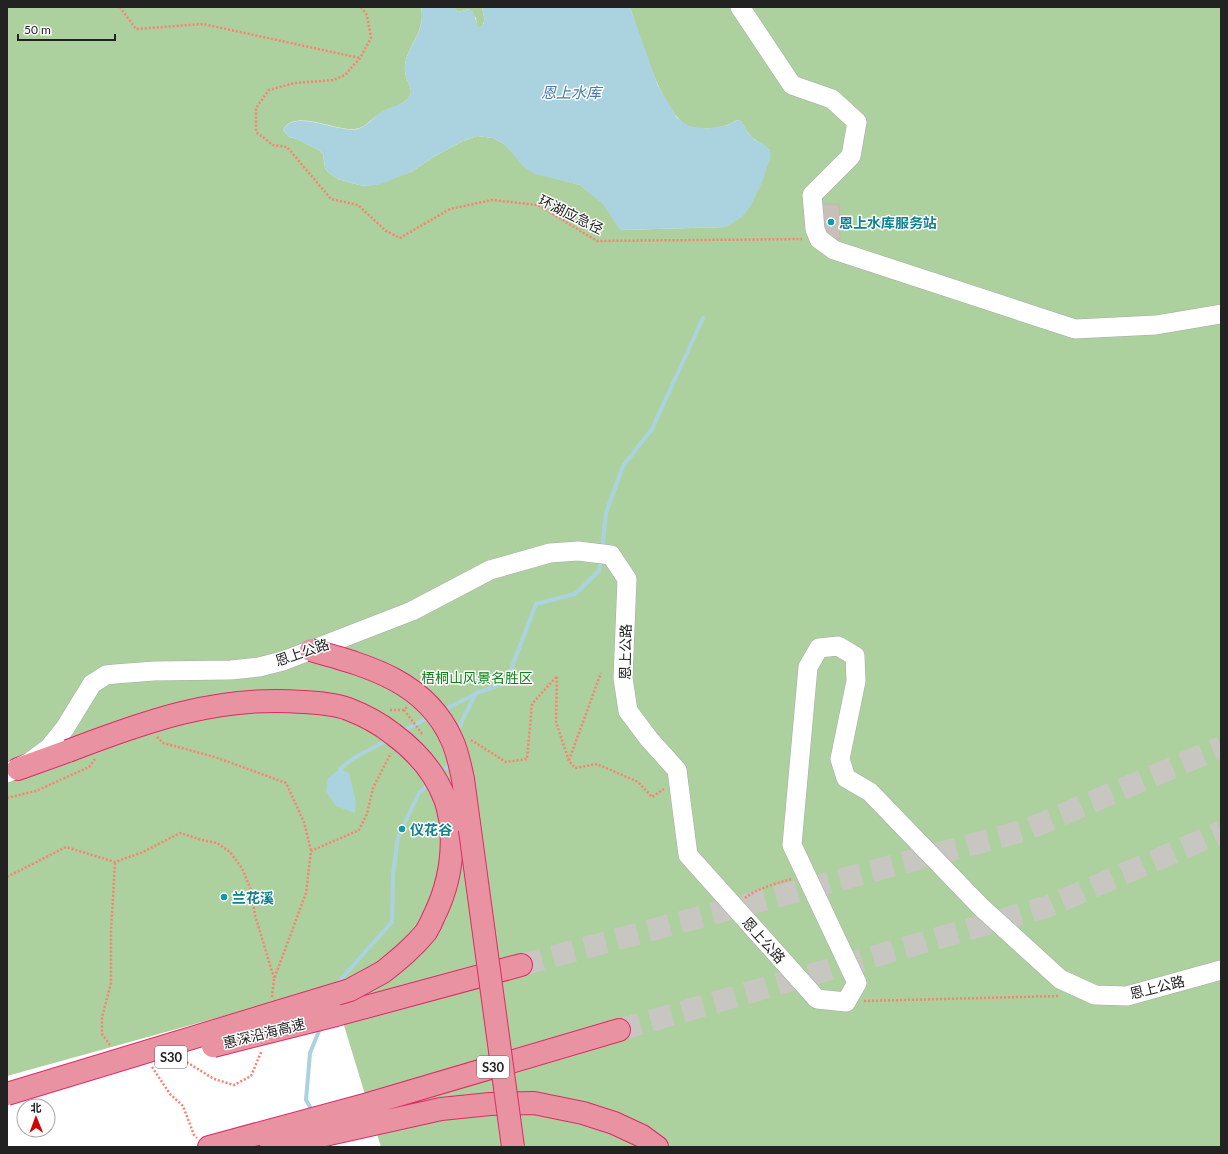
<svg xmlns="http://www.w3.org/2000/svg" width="1228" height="1154" font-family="Lato,'Noto Sans SC',sans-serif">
<rect width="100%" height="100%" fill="#f2efe9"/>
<path fill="#add19e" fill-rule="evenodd" d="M7,7H421C427,33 403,49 405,71C405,80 415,89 409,97C404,105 386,109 378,115C369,120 366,128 355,129C337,132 294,108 283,130L289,137L297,139L319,150L323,154L325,168L328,172L338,179L359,185L368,186L411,172L435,156L463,141L477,136L493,138L504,144L550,177L580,185L603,203L621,230L726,227L770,151C764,143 755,142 749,134C746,131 744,126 742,122L738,120C734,121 731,124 727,125C715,129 703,130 691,127C663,119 639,33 630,7H1221V1147H7ZM24,1106H48V1130H24Z
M453,7H482C483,14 487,21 481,27H477L476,18L469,9L458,12Z"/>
<path fill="#aad3df" d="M421,7H453L458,12L469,9L473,11L478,27H481C487,21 483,14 482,7H630L658,86L677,118L689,126L705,129L728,125L738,120L742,122L748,133L755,140L765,145L770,151V158L763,180L750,207L742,217L726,227L620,230L603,204L580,185L535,174L524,167L504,144L493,138L477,136L463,141L435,156L411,172L378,185L368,186L359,185L338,179L328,172L325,168L323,154L319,150L297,139L289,137L283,130C294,108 340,134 358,129C368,126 374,116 383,111C391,106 404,105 409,97C415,89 405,80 405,71C403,49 427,34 421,7Z
M340,769L349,773L356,802L355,813L336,806L326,791L328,778Z"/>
<path fill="#fff" fill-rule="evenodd" d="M332,986L381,1147H7V1076ZM24,1106H48V1130H24Z"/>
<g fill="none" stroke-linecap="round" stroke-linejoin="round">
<path stroke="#aad3df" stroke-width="4" d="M602,550L606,513L623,466L652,429L703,318
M442,711L475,694
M401,732L431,716
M457,734L459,727L476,693L506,683L536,604L575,594L599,571L601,558
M340,769L351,760L389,739
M441,773L448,766L450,760
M337,987L340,980L392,922L393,875L398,837L419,793L430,783
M313,1112L306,1100L310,1053L321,1026"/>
</g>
<path fill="#c7bfb8" stroke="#c4b6ab" d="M822,204H839L840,239L822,240Z"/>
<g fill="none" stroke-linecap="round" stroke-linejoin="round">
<path stroke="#c8c6c1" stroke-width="22" stroke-dasharray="22 11" stroke-linecap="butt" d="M521,965L1026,830L1221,747
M619,1030L1049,906L1221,832"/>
<defs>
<path id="minor" d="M740,7L792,85L832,99L857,122L851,156L812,195L815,229L819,239L834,250L1075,329L1156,325L1221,314
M7,773L30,762L49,748L65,728L92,684L106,675L115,674L154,671L231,670L259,667L283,661L412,611L490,570L550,553L578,551L611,555L627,579L623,678L628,711L649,739L677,770L688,855L817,999L846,1002L857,983L792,845L808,667L819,648L838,646L855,656L856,681L840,759L846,778L870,792L981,907L1060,979L1095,995L1127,996L1221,970"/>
<path id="highway" d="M18,769L68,751
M383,972C398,960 413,948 426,932C429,927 432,921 434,916C449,886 454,856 451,823
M336,1015L521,965
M209,1147L368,1104L619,1030
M271,1147L441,1109L490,1104L534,1103L583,1113L614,1123L642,1136L657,1147"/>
</defs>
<use href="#minor" stroke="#a9a9a9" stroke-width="20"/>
<use href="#highway" stroke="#dc2a67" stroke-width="24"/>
<path stroke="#fa8072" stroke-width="2.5" stroke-dasharray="2 2" stroke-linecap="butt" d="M120,7L136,29L203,24L360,58
M361,7L367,15L371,38L360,58L345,75L334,80L295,83L269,90L256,108V132L273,145L287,147L331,199L358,205L386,231L400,238L450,209L492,200L538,205L597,241L802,239
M390,710H404L407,707
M404,710L423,735
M157,737L163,743L215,757L286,783L304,822L311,851
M471,740L506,762L527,759L532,704L557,676L556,722L569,761L575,768L597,764L638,782L652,797L664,789
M569,760L601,673
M7,798L36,791L89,767L95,759
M7,877L66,847L115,862L143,852L180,833L202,840L217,843L230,852L242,868L251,890L255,915L274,978
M745,898C758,888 777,883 792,879
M272,997L274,979L306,893L311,851L359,830L367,814L373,788L391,753
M864,1001L1059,996
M110,1045L102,1034V1017L111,983V932L115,862
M180,1058L214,1079L234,1085L251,1076L262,1050
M152,1067L170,1094L183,1106L194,1135L197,1138"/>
<use href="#minor" stroke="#fff" stroke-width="19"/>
<use href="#highway" stroke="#e892a2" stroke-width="22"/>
<defs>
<path id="highway-bridge" d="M311,650C368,666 426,681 452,740C458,753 460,766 463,779L513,1147
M68,751C146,721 219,695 303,702C318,703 335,704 348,709C364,715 379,723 393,734C416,751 435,772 445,799C448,807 449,815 451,823
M213,1046L336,1015
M7,1094L350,990L383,972"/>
</defs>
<use href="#highway-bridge" stroke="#dc2a67" stroke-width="24" stroke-linecap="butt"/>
<use href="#highway-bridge" stroke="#e892a2" stroke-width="22"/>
</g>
<g fill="#0f9aa8" stroke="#fff" stroke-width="1.5">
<circle cx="831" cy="222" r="4"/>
<circle cx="402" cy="829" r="4"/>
<circle cx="224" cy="897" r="4"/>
</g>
<g text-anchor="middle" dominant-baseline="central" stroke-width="3" stroke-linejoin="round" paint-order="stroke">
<g fill="#fff" stroke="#646464" stroke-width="1">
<rect x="155" y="1046" width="32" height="22" rx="3"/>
<rect x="477" y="1056" width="32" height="22" rx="3"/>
</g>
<g font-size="13" font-weight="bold" fill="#222">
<text x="171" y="1057">S30</text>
<text x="493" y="1067">S30</text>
</g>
<g font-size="14" fill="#222" stroke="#fff">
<text transform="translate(571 214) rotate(26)">环湖应急径</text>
<text transform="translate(302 652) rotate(-19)">恩上公路</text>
<text transform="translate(625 652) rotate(-89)">恩上公路</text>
<text transform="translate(764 940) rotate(48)">恩上公路</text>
<text transform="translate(1157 987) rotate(-14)">恩上公路</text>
<text transform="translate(264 1033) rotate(-14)">惠深沿海高速</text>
</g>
<g font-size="14" font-weight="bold" fill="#0d838f" stroke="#fff" text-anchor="start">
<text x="839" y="222">恩上水库服务站</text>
<text x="410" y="829">仪花谷</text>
<text x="232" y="897">兰花溪</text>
</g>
<g font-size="14" fill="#0c8416" stroke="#fff">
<text x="477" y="677">梧桐山风景名胜区</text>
</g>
<g font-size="15" font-style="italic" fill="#4a7aab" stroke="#fff">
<text x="571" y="92">恩上水库</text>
</g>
</g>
<rect width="1228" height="1154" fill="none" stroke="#222222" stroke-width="16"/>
<g transform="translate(36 1118) rotate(359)"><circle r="19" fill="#ffffff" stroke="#a7a7a7"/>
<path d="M0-3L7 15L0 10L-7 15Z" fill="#d40000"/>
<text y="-6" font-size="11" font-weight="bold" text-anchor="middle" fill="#222222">北</text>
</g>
<path d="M18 34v6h97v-6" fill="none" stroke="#222222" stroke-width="2"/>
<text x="24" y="34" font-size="12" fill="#222222" stroke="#ffffff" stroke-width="3" paint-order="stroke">50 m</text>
</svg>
